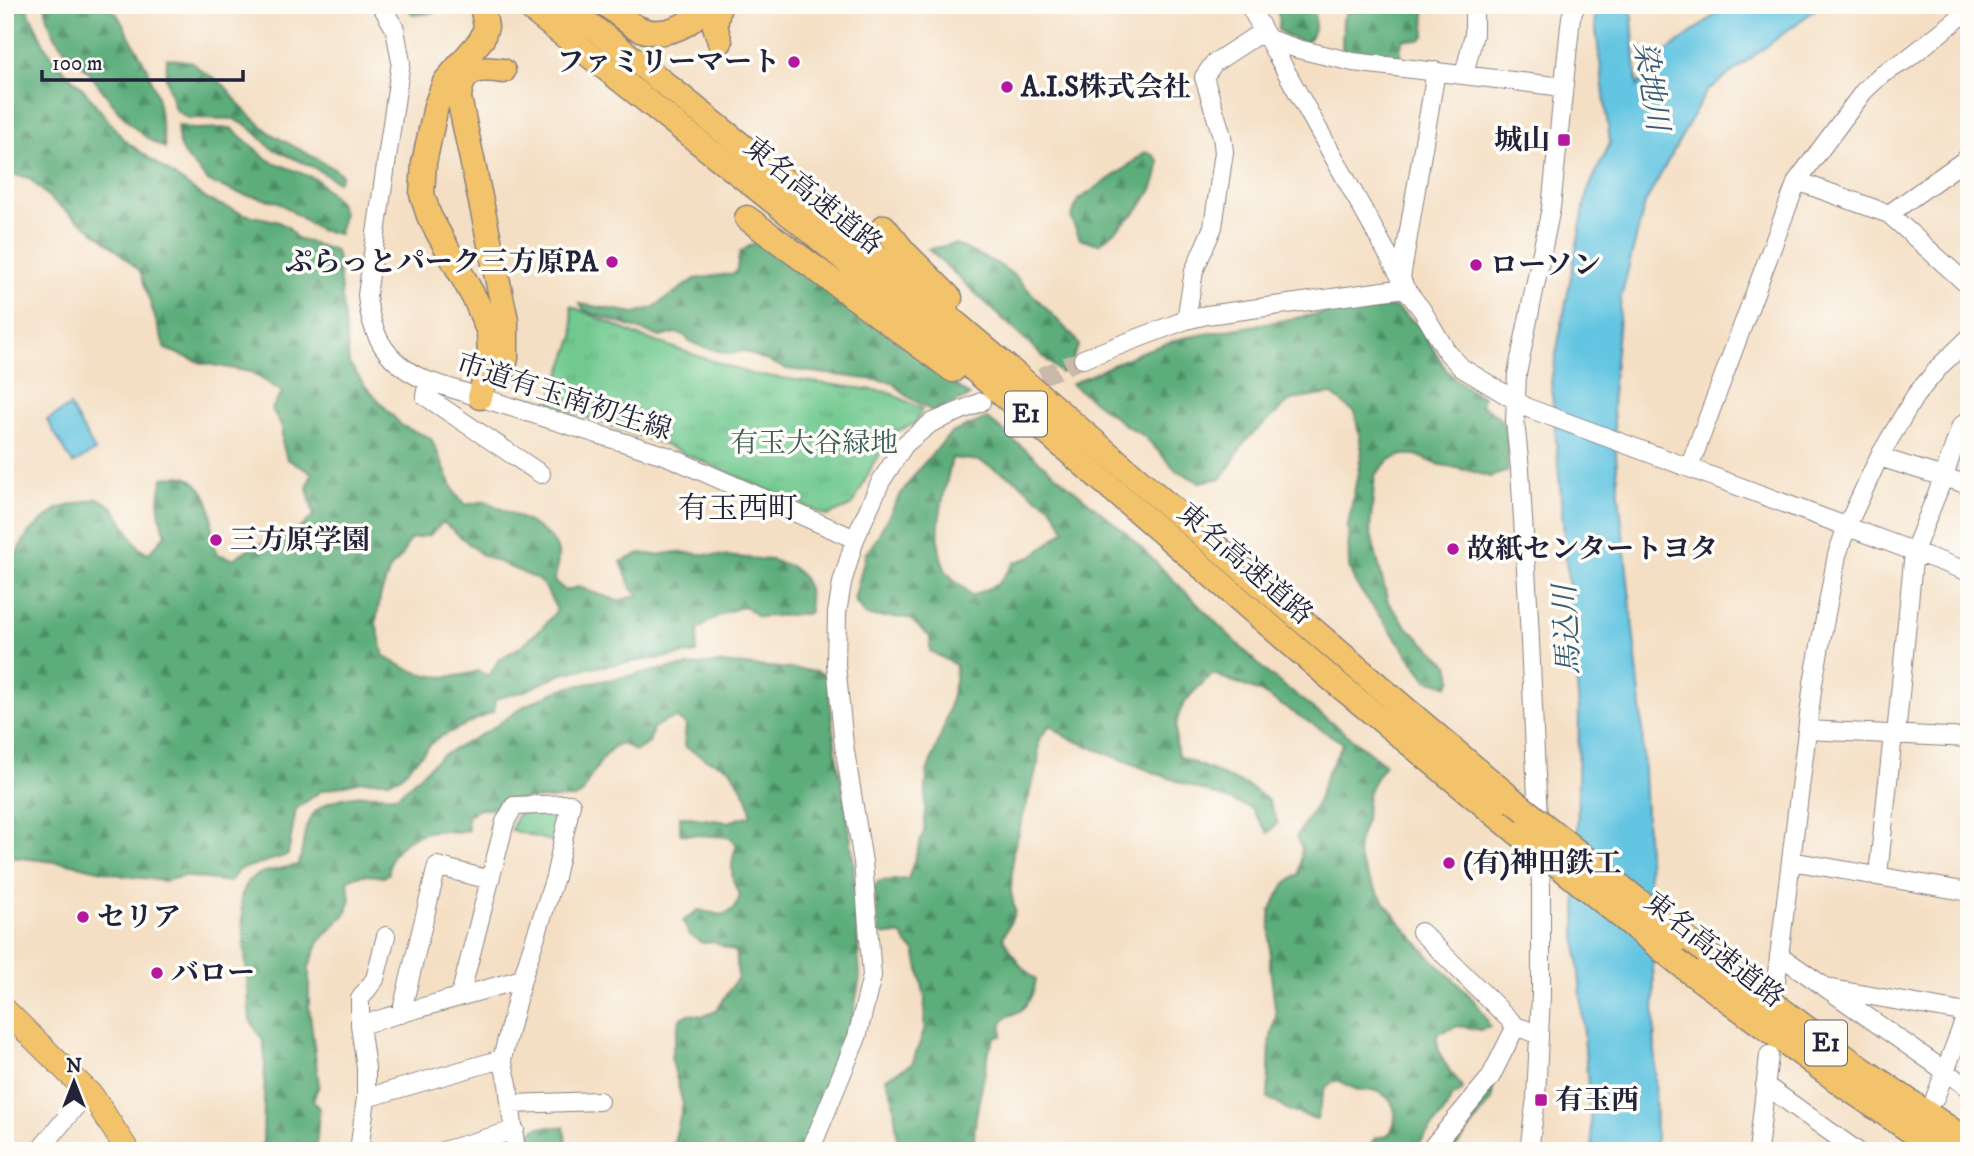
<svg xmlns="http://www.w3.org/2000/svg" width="1974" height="1156" font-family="'IM FELL DW Pica','Noto Serif JP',serif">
<defs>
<pattern id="forest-firs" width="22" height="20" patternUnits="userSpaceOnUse" patternTransform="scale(1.75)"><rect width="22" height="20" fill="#5cad7a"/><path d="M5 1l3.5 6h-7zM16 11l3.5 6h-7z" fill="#4c8c65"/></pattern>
<pattern id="park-tufts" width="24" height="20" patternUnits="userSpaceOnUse" patternTransform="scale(1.75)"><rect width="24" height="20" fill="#71c98f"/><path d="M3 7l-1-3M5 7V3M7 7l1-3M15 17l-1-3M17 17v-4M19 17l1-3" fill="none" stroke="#62ac7c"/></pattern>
</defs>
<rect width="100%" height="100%" fill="#fdfcf7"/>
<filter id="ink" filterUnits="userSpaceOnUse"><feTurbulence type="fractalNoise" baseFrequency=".0143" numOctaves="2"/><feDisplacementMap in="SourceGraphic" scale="14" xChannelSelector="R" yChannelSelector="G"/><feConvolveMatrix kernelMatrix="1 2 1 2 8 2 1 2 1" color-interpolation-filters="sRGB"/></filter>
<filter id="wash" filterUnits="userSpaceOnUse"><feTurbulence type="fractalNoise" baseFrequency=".00686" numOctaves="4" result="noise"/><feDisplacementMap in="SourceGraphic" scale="28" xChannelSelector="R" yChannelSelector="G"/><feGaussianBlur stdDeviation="1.57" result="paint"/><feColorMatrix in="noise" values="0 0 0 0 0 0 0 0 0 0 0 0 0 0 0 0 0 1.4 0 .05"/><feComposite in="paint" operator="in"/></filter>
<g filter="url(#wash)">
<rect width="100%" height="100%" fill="#f4dfc4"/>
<path fill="url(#forest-firs)" stroke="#3f685a" stroke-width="2" fill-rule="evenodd" d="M5,5H25L46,48L60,66L84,90L124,140L208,200L244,214L276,221L288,227L296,238L334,250L337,254L349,363L365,386L402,426L431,438L455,493L465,505L486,501C506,513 555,528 558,553C559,561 556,572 554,581L566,591L580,586C591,594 605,595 617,601L639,595L632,589L621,562L640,553L656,555L676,552L771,560L790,566L801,575L808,588L810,612L805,614L758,617L746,607C729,609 711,619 698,630L696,653L588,668L562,674L525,691L495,699L494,711L436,739L400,777L389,781H362L321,791L296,809L288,855L238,870L230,882L183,876L165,881L125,876L72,864L5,856V572L29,532L57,509L98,498L113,507L140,549L149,553L166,534C157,512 157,502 163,478C169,477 179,475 185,477C203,482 212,505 212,522C212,535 211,542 217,554L233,559L253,546L271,541L302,527L314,515L307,488L312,473L287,459L282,442V427L272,409L282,392L251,372L202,363L165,349L140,271L104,239L54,202L29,178L9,174L5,177ZM443,522L482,555L537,579L545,587L557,610L543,627L520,647L499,659L489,676L478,671C443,683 414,675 384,656L376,623L380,597L390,569L401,557L410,539L430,535Z
M45,5H105L117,14L147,68L157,96L165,148C125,131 106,90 78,60C73,54 66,51 61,45C53,35 47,18 45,5Z
M406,5H440L436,12L413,15Z
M1268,5L1313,7C1317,22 1316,31 1306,43L1289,37L1278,30C1281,17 1280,12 1268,5Z
M1424,5L1425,35L1420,40L1404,39L1400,47L1401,58C1381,65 1359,59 1342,48L1343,19L1349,8L1362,6Z
M167,58L193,62L199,69L224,85L243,109L270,133L335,169L342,175L338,182L313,167L271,148L248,126L234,119L188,118L177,111L174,107L166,77Z
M177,125L193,129L231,128L268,160L316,179L339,202L343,214L339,234L319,230L278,202L238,193L209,182L184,155L179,144Z
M1145,152L1153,155L1159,161C1158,200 1126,221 1099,244L1080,239L1071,218L1078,200L1124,169Z
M761,239L970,396L933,412L907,396L892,382L787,369L744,351L730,354L700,346L689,341L684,335L676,333L660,337L585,311L580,304L635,313L652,308L695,279L736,273L740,252Z
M955,244L998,264L1014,275L1074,337L1079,345L1073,357L1074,364L1061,373L928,249Z
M1372,307H1395L1419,326L1447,371L1468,389L1483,397L1481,405C1513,419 1506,440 1508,471L1490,477L1471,471L1437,464L1416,455H1403L1389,460L1375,475L1370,530L1388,602L1407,627L1449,665L1452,679L1447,686L1427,680L1355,583L1349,566L1348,525L1362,451L1355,413L1331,394L1291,400L1246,440L1222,478L1199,482L1176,470L1145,437L1125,425L1071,384L1141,352L1183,338L1346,309Z
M987,418L1125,532L1266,672L1385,764C1380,772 1372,782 1369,792C1366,800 1367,810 1366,818C1363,831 1356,841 1358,854C1363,882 1418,945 1439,966C1457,983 1481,1003 1490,1027L1480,1030L1458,1026L1439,1033C1432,1057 1453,1070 1463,1090L1452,1097L1443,1114L1413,1151H1366L1375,1138L1387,1136C1400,1121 1398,1099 1376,1091C1371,1089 1364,1091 1359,1090C1352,1089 1345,1084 1338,1080L1325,1088L1317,1119L1292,1112L1268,1098L1270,1041L1276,1016L1270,967V911L1284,885L1299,874L1302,848L1296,837L1316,805L1327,774L1343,743L1260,692L1213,674C1182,701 1170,714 1178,756L1248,786L1268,800L1278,823L1268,833L1251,808L1155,773L1066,737L1050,725L1039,740L1038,764L1013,852L1011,892L1015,912L1003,938L1019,964L1036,980C1034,992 1029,1003 1020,1011C1013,1015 1005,1015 1002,1024C1001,1028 1002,1032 1002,1036L995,1037L989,1051L976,1116L973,1151L961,1148L960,1151H892L898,1144L893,1099L886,1078L912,1064L924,1031L925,998L915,951L908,945L902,935L880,934L873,888L879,881L908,879L924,831L927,772L945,724L955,682L956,665L930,651V637L909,618L866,616L854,600L866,553L875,541L900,495L919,469L951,433ZM952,458L980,461L1018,481L1033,495L1051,506L1065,530L1031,557L1015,562L998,584L972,596C965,588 948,577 945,569C930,535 945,492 952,458Z
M720,663L817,671L827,676L837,760L846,804L853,857L860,978L848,1042L820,1108L798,1151H664L674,1143L683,1104L671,1057L680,1019L689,1014L704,1016L716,1011L738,977L736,952L714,942L702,943L689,934L683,921L698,910L722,915L734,909L740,896C730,880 730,862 737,845L729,837L680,834V816L728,822L751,815C749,791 739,787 730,768L704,758L684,746L686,725L677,718L665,721L653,728L649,743L636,751C632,749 625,744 620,744C609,744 586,783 583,793L575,798L504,800L492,809H478L467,816L468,830C457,834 446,830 434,831C413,833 387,849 389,873L384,877C371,875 359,872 348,881L350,901L347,912L319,942L309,967V1007L319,1085L313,1100L319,1109L316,1151H250L263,1144L265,1058L263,1041L250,1020L241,897L248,881L261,873L297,865C304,854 302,841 306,828C315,793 368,793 397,796L441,756L488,731L526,705L564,688L670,668Z
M1493,1082L1492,1100L1453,1151H1437Z
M538,1127H564L567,1151H524L525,1138Z"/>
<path fill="url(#park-tufts)" stroke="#4a7665" stroke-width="2" d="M571,306L639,336L751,374L888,392L922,409L916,423L897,431L874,462L853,505L827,516L665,445L549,405L574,336Z
M563,810L554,842L511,830L518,813Z"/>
<path fill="#63c5e1" stroke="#42748e" stroke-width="2" d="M1593,5H1631L1637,86L1666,52L1728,5H1821L1706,92L1645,203L1621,297L1612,394L1618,484L1641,706L1654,988L1656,1151H1593L1576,933L1579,709L1551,381L1587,192L1610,143Z
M70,406L95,451L73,464L47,420Z"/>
</g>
<g filter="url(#ink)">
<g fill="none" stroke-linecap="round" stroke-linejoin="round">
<path stroke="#cab9a9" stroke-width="18" stroke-dasharray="18 9" stroke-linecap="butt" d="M1016,387L1083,359"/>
<defs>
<path id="minor" d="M381,5L395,29L401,62L367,295C371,337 388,365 428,381L667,456L855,539
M1249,5L1401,278L1405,288L1422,310L1447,352L1462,368L1528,408L1969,572
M1266,38L1298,49L1353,62L1563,87
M1464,75L1474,34V5
M1797,181L1889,214L1969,286
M1889,214L1969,157
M1401,278L1436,71
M1186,320L1194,271L1213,227L1224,152L1222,136L1204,77L1214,63L1263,31
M1083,359L1186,320L1207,315L1405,288
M428,381L425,396L541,474
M1879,457L1969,485
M1689,468L1797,181L1864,91L1882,74L1906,60L1969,10
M1807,730L1969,738
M1896,735L1914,551L1944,476L1961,426L1969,420
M1791,861L1969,892
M1878,875L1893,735
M1421,932L1516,1026
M1779,955L1969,1088
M1776,981L1813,683L1837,555L1847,526L1879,457L1915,396L1941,365L1969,338
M1832,989L1967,1013
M460,996L505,822L514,806L571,804L555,877L522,979L502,1059L508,1084L516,1151
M401,1014L437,866L490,880
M360,1025V999L375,979L386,936
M1765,1085L1857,1151
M366,1098L502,1059
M1935,1098L1969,1008
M511,1104L599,1101
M39,1151L75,1107L93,1097
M359,1151L366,1098V1068L360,1025L522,979
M443,1151L515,1130
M810,1151L857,1037L872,976L863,862L844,745L836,664L837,613L842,583L855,539L881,481L905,444L931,423L981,402
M1429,1151L1490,1078L1516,1026L1539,1035
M1529,1151L1536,1098L1541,995V887L1529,619L1520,469L1515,421L1517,374L1551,208L1571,17L1576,5
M1758,1151L1769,1055"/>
<path id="major" d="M5,1010L93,1097L128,1151"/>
<path id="highway" d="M526,5L812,232L926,328L1328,676L1518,833
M564,5C892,257 1197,535 1514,801
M607,5C616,12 625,20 634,26C658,40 691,29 703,5
M719,5L715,26L720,42
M747,218L953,370
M884,227L904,252L950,298
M502,375L506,358V320L459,98C461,69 478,67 503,71
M480,397L490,359L489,332L476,301L429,216L422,194L424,163L436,106L445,82L482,39L486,27L482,5
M1686,939L1856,1065L1969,1142
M1690,972L1842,1084L1940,1151"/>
</defs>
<use href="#minor" stroke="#8b8080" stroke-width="20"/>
<use href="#major" stroke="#8b8080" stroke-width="25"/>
<use href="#highway" stroke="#8b8080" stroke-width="27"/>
<use href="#minor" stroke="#fff" stroke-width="18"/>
<use href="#major" stroke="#f2c36a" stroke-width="23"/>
<use href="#highway" stroke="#f2c36a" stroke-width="24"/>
<defs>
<path id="highway-bridge" d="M1514,801L1686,939
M1518,833L1690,972"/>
</defs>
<use href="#highway-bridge" stroke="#8b8080" stroke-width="27" stroke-linecap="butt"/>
<use href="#highway-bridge" stroke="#f2c36a" stroke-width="24"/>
</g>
</g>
<g fill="#b5179e" stroke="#fdfcf7" stroke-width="2.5">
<circle cx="794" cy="62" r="7"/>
<circle cx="1007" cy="87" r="7"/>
<rect x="1557" y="133" width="14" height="14" rx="3.5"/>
<circle cx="612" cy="262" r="7"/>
<circle cx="1476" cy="265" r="7"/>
<circle cx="216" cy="540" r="7"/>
<circle cx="1453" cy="549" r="7"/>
<circle cx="1449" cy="863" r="7"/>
<circle cx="83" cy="917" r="7"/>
<circle cx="157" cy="973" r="7"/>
<rect x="1534" y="1093" width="14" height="14" rx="3.5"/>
</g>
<g text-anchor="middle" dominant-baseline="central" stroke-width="7" stroke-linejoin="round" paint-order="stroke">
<g fill="#fdfcf7" stroke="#646373" stroke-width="2">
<rect x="1005" y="391.5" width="42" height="45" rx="5"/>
<rect x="1805" y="1020.5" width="42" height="45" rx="5"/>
</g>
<g font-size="26" font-weight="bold" fill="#22223b">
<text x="1026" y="414">E1</text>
<text x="1826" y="1043">E1</text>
</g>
<g font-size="28" font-weight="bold" fill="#22223b" stroke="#fdfcf7" text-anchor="start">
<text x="780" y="62" text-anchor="end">ファミリーマート</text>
<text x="1021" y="87">A.I.S株式会社</text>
<text x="1550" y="140" text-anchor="end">城山</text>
<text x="598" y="262" text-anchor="end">ぷらっとパーク三方原PA</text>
<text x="1490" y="265">ローソン</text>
<text x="230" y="540">三方原学園</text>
<text x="1467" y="549">故紙センタートヨタ</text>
<text x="1463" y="863">(有)神田鉄工</text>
<text x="97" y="917">セリア</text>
<text x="171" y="973">バロー</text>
<text x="1555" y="1100">有玉西</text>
</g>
<g font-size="28" fill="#22223b" stroke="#fdfcf7">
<text transform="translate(813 196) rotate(39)">東名高速道路</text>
<text transform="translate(564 397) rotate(18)">市道有玉南初生線</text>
<text transform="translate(1245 564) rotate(41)">東名高速道路</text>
<text transform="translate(1714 950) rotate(38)">東名高速道路</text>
</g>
<g font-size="28" fill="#3e5c58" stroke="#fdfcf7">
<text x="814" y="443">有玉大谷緑地</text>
</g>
<g font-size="30" font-style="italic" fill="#395b75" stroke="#fdfcf7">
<text transform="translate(1650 86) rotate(81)">染地川</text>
<text transform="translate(1568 630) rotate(-93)">馬込川</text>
</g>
<g font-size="30" fill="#22223b" stroke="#fdfcf7">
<text x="738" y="509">有玉西町</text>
</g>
</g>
<rect width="1974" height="1156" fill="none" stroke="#fdfcf7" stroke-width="28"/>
<g transform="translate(74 1082)" stroke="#fdfcf7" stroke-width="5" paint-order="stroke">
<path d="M0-5L12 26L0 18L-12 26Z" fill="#22223b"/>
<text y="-10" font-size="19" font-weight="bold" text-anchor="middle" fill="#22223b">N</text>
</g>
<path d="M42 70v10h201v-10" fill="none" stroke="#22223b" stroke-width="3.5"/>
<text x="52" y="70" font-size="21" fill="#22223b" stroke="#fdfcf7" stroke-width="5" paint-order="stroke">100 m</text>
</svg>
